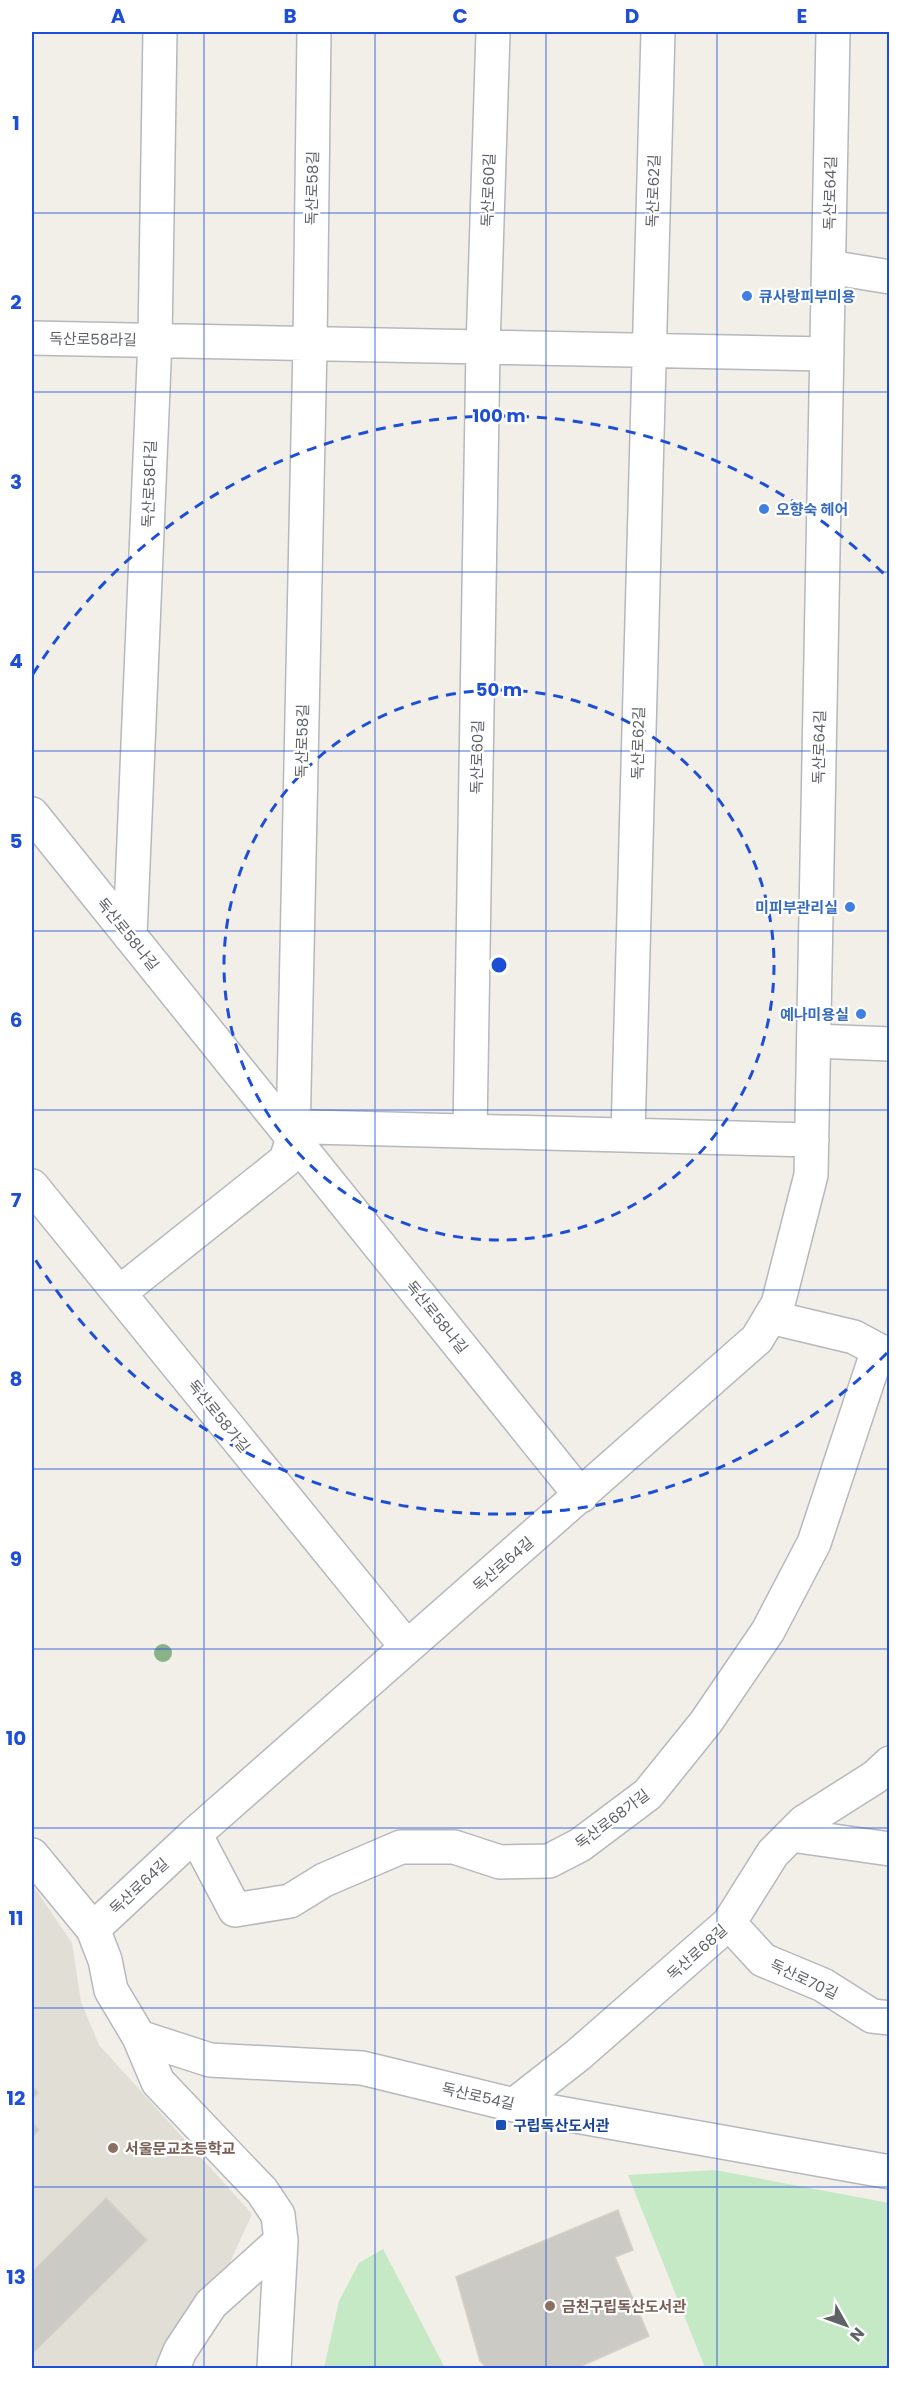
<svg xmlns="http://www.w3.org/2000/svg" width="921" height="2400" font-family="Poppins,'Noto Sans KR',sans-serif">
<rect width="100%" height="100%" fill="#f1efe8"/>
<path fill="#e1ded6" d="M32,1884L72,1943L81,2002L99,2045L252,2214L211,2304L173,2368H32Z"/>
<path fill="#c5e8c5" d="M715,2170L889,2203V2368H705L628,2175Z
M383,2249L445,2368H324L339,2301L359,2263Z"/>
<path fill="#cccac5" stroke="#d6d1c6" stroke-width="1.5" d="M32,2086L38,2093L32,2099Z
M32,2122L39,2130L32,2137Z
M106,2198L147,2240L32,2354V2272Z
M618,2210L633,2250L615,2257L649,2336L577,2368H487L480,2361L456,2277Z"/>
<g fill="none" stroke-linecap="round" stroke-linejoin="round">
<defs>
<path id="minor" d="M829,267L890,277
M32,338L827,354
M32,814L581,1496
M130,936L155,340L160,32
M814,1041L890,1044
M470,1131L483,348L493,32
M628,1135L658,32
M293,1138L312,1127L812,1140
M32,1186L406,1646
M119,1293L286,1160L293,1138L310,344L314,32
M770,1317L854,1337L878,1350
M195,1834L235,1910L290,1901L324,1880L401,1847H454L500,1862L549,1861L580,1845L648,1794L706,1722L768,1631L814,1543L878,1350L890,1355
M791,1835L890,1849
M32,1855L93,1929L105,1960L111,1990L139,2037L210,2060L362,2068L514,2105L890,2172
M729,1923L763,1960L823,1985L872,2016L890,2018
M93,1929L195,1834L757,1339L778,1304L811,1175L833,32
M139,2037L158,2082L262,2191L278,2215L281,2241L274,2368
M514,2105L578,2055L729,1923L773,1853L804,1822L875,1777L890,1763
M173,2368L180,2351L211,2304L281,2241"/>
</defs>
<use href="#minor" stroke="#b5b8bc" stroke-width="36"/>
<use href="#minor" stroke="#fff" stroke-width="33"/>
</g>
<circle fill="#89b387" cx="163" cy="1653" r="9"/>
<path fill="none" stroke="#1d4ed8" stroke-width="1.5" stroke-opacity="0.55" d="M204,32V2368M375,32V2368M546,32V2368M717,32V2368M32,213H890M32,392H890M32,572H890M32,751H890M32,931H890M32,1110H890M32,1290H890M32,1469H890M32,1649H890M32,1828H890M32,2008H890M32,2187H890"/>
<g fill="none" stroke="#1d4ed8" stroke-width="3" stroke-dasharray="10 8">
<circle cx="499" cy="965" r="275"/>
<path d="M887 1353A549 549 0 0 1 33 1256M33 674A549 549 0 0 1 887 577"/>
</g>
<g fill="#3f7fe0" stroke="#fff" stroke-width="2">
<circle cx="747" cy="296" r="6"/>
<circle cx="764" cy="509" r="6"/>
<circle cx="850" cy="907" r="6"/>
<circle cx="861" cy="1014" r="6"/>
</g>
<rect fill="#1a4fb4" stroke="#fff" stroke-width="2" x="495" y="2119" width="12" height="12" rx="3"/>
<g fill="#8d6e63" stroke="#fff" stroke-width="2">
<circle cx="113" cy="2148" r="6"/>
<circle cx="550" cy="2306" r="6"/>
</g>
<g text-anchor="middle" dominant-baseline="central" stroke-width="4.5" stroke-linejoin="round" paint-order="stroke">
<g font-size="15" fill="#5f6368" stroke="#fff">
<text transform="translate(312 188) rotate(-89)">독산로58길</text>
<text transform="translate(488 190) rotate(-88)">독산로60길</text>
<text transform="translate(653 191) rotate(-88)">독산로62길</text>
<text transform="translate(830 193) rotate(-89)">독산로64길</text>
<text transform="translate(93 339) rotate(1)">독산로58라길</text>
<text transform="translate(149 484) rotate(-88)">독산로58다길</text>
<text transform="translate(302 741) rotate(-89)">독산로58길</text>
<text transform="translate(638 743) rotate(-89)">독산로62길</text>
<text transform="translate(819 747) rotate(-89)">독산로64길</text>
<text transform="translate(477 757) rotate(-89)">독산로60길</text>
<text transform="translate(128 934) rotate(51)">독산로58나길</text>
<text transform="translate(437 1317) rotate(51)">독산로58나길</text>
<text transform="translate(219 1416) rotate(51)">독산로58가길</text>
<text transform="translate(503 1564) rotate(-41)">독산로64길</text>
<text transform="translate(612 1819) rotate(-37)">독산로68가길</text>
<text transform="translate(139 1886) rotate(-43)">독산로64길</text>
<text transform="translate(697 1952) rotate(-42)">독산로68길</text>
<text transform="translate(804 1979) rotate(25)">독산로70길</text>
<text transform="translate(478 2096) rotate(13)">독산로54길</text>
</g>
<g font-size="15" font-weight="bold" fill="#366cbe" stroke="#fff" text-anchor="start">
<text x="759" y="296">큐사랑피부미용</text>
<text x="776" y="509">오향숙 헤어</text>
<text x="838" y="907" text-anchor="end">미피부관리실</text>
<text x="849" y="1014" text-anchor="end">예나미용실</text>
</g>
<g font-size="15" font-weight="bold" fill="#164399" stroke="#fff" text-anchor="start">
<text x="513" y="2125">구립독산도서관</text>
</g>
<g font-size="15" font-weight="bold" fill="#785e54" stroke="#fff" text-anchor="start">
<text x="125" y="2148">서울문교초등학교</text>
<text x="562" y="2306">금천구립독산도서관</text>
</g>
</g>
<circle cx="499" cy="965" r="9" fill="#1d4ed8" stroke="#fff" stroke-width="3"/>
<g font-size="18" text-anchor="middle" font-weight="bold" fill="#1d4ed8" stroke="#fff" stroke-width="4.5" stroke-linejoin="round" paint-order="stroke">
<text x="499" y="422">100 m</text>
<text x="499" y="696">50 m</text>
</g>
<rect width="921" height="2400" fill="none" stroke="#ffffff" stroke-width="66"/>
<g transform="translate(846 2325) rotate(130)" stroke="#ffffff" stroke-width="4.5" paint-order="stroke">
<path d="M0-4.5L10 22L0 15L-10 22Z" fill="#5f6368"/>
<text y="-9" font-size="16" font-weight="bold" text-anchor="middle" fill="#5f6368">N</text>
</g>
<rect x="33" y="33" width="855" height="2334" fill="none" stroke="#1d4ed8" stroke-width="2"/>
<g font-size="20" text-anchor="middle" font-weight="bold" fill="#1d4ed8">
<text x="118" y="23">A</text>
<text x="290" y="23">B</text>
<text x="460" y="23">C</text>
<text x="632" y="23">D</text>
<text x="802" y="23">E</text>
<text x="16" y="130">1</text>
<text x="16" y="309">2</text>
<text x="16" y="489">3</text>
<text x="16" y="668">4</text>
<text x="16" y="848">5</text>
<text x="16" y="1027">6</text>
<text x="16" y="1207">7</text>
<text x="16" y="1386">8</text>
<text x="16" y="1566">9</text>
<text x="16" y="1745">10</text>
<text x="16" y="1925">11</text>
<text x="16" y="2105">12</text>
<text x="16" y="2284">13</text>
</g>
</svg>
